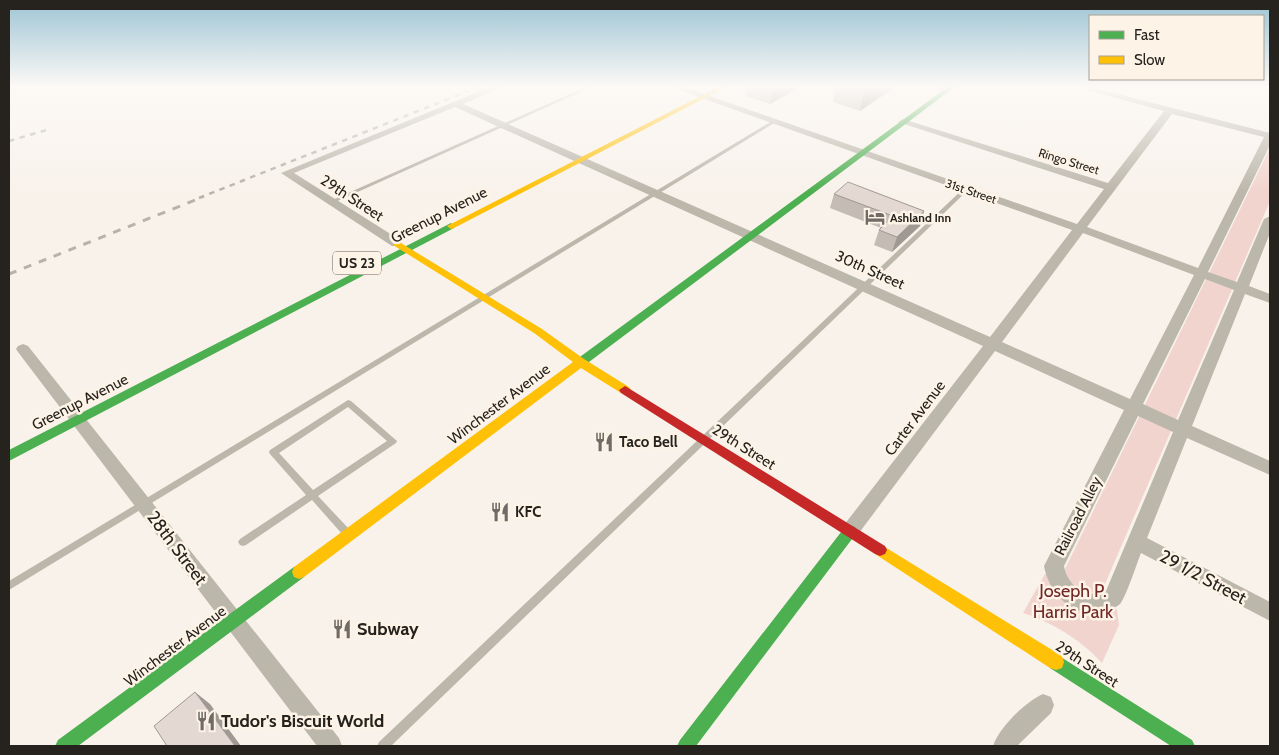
<svg xmlns="http://www.w3.org/2000/svg" width="1279" height="755" font-family="Cabin,sans-serif">
<rect width="100%" height="100%" fill="#f8f2eb"/>
<path fill="#f2d4ce" d="M1270,148V201L1102,591L1117,610L1119,625L1102,663C1081,640 1052,622 1023,613L1045,574L1064,571Z"/>
<g fill="none" stroke-linecap="round" stroke-linejoin="round">
<path fill="#bcb7ab" fill-rule="evenodd" d="M588,86H594L333,203H329L328,202Z
M772,121L776,122L9,590V581Z
M966,187L968,188V190L391,746H377L379,742L964,188Z
M348,400L351,401L397,441L396,443L318,496L349,529L351,532L349,535L346,536L343,535L312,500L246,545L243,546L240,545L238,542L240,539L306,495L270,454L269,452L270,450ZM348,407L387,441L313,490L279,453Z"/>
<path fill="#bcb7ab" fill-rule="evenodd" d="M492,86H504L463,104L990,337L1072,230L668,86H681L1077,224L1104,189L898,122L903,119L906,120L1108,183L1164,111L1072,86H1087L1270,133V145L1208,272L1237,282L1264,219L1270,216V233L1249,286L1270,294V303L1245,294L1192,426L1270,461V475L1187,438L1147,538L1270,602V621L1141,553C1137,563 1126,597 1120,604C1116,608 1107,610 1102,612C1072,618 1049,593 1044,566L1124,410L995,351L856,537L850,539L844,537L841,531L844,525L983,346L455,107L294,173L400,240L402,243L400,246H392L281,173ZM1172,114L1264,137L1198,268L1087,227ZM1083,233L1194,275L1130,399L1002,342ZM1205,279L1234,290L1178,420L1143,404ZM1138,416L1173,432L1106,591C1087,601 1067,585 1064,566Z
M930,86H944L952,90L948,93Z
M23,344L28,346L339,738L342,746H317L18,352L16,349L18,346Z
M1043,694L1051,697L1054,705L1051,713L1017,746H993C999,728 1025,702 1043,694Z"/>
<path fill="#4caf50" fill-rule="evenodd" d="M949,86H956L581,368H573L571,365L573,362Z
M451,223L455,226L454,228L9,461V450Z
M850,525L855,527L857,531L855,535L696,746H677L680,740L845,527Z
M299,565L304,567L306,572L304,577L78,746H55L58,740L294,567Z
M1056,654L1192,740L1195,746H1171L1050,668L1048,662L1050,656Z"/>
<path fill="#ffc107" fill-rule="evenodd" d="M720,86H728L454,228L451,229L447,226Z
M396,240L542,329L584,359L629,387L631,390L629,393H621L581,368L304,577L299,579L294,577L292,572L294,567L573,362L534,333L393,245V241Z
M880,544L1062,656L1064,662L1062,668L1056,670L1050,668L875,554L873,550L875,546Z"/>
<path fill="#c62828" fill-rule="evenodd" d="M625,386L885,546L887,550L885,554L880,556L875,554L621,393L619,390Z"/>
<path stroke="#b7b2aa" stroke-width="2.5" stroke-dasharray="5.5 5.5" stroke-linecap="butt" d="M255,87L257,86
M9,141L50,129
M199,198L481,86"/>
<path stroke="#b7b2aa" stroke-width="3" stroke-dasharray="8 8" stroke-linecap="butt" d="M9,274L203,197"/>
</g>
<path fill="#c4bbb5" d="M747,86H802L770,104L746,96Z
M836,86H895V87L860,111L833,102Z
M834,194L924,211L920,226L892,252L874,245L879,230L881,228L830,208Z"/>
<path fill="#a09893" d="M773,86H802L770,104Z
M865,86H895V87L860,111Z
M924,211L920,226L892,252L897,237Z
M195,692L210,704L241,746H235Z"/>
<path fill="#e4d9d2" stroke="#a09893" d="M848,182L924,211L897,237L879,230L893,216L834,194Z
M195,692L235,746H167L154,726Z"/>
<linearGradient id="sky" x2="0" y2="1"><stop stop-color="#9dc4d4"/><stop offset="0.45" stop-color="#fcf9f6"/><stop offset="1" stop-color="#fcf9f6" stop-opacity="0"/></linearGradient>
<rect width="1279" height="192" fill="url(#sky)"/>
<defs>
<symbol id="hotel-bare" viewBox="-9 -9 18 18"><path d="M-6-4.5h1.5V1H6V5H4.5V3h-9V5H-6ZM-4 0a1.8 1.8 0 1 1 3.6 0ZM.5 0V-2.5h3Q6-2.5 6 0Z" fill="#706b66" stroke="#fdf3e6" stroke-width="2.5" paint-order="stroke"/></symbol>
<symbol id="restaurant-bare" viewBox="-9 -9 18 18"><path d="M-5-6h1v4h1v-4h1v4h1v-4h1v5L-1.5 .5V6h-2V.5L-5-1ZM5-6V6H3V1.5H1.5Q1.5-4 5-6Z" fill="#706b66" stroke="#fdf3e6" stroke-width="2.5" paint-order="stroke"/></symbol>
</defs>
<g fill-rule="evenodd">
<use href="#hotel-bare" x="861" y="203" width="28" height="28"/>
<use href="#restaurant-bare" x="590" y="428" width="28" height="28"/>
<use href="#restaurant-bare" x="486" y="498" width="28" height="28"/>
<use href="#restaurant-bare" x="328" y="615" width="28" height="28"/>
<use href="#restaurant-bare" x="192" y="707" width="28" height="28"/>
</g>
<g text-anchor="middle" dominant-baseline="central" stroke-width="5" stroke-linejoin="round" paint-order="stroke">
<g font-size="12" fill="#26221e" stroke="#fdf3e6">
<text transform="translate(1069 161) rotate(17)">Ringo Street</text>
<text transform="translate(971 191) rotate(19)">31st Street</text>
</g>
<g font-size="12" font-weight="bold" fill="#26221e" stroke="#fdf3e6" text-anchor="start">
<text x="890" y="217">Ashland Inn</text>
</g>
<rect fill="#fdf3e6" stroke="#66615a" stroke-width="1" x="333" y="251.5" width="48" height="23" rx="4"/>
<g font-size="14" font-weight="bold" fill="#26221e">
<text x="357" y="263">US 23</text>
</g>
<g font-size="15" fill="#26221e" stroke="#fdf3e6">
<text transform="translate(352 198) rotate(33)">29th Street</text>
<text transform="translate(439 215) rotate(-27)">Greenup Avenue</text>
<text transform="translate(870 270) rotate(24)">30th Street</text>
<text transform="translate(80 402) rotate(-27)">Greenup Avenue</text>
<text transform="translate(499 404) rotate(-37)">Winchester Avenue</text>
<text transform="translate(915 418) rotate(-53)">Carter Avenue</text>
<text transform="translate(744 447) rotate(32)">29th Street</text>
<text transform="translate(1078 516) rotate(-63)">Railroad Alley</text>
<text transform="translate(175 646) rotate(-37)">Winchester Avenue</text>
<text transform="translate(1087 664) rotate(33)">29th Street</text>
</g>
<g font-size="15" font-weight="bold" fill="#26221e" stroke="#fdf3e6" text-anchor="start">
<text x="619" y="442">Taco Bell</text>
<text x="515" y="512">KFC</text>
</g>
<g font-size="18" fill="#26221e" stroke="#fdf3e6">
<text transform="translate(177 548) rotate(53)">28th Street</text>
<text transform="translate(1203 577) rotate(28)">29 1/2 Street</text>
</g>
<g font-size="18" fill="#702728" stroke="#fdf3e6">
<text x="1073" y="591">Joseph P.<tspan x="1073" dy="21">Harris Park</tspan></text>
</g>
<g font-size="18" font-weight="bold" fill="#26221e" stroke="#fdf3e6" text-anchor="start">
<text x="357" y="629">Subway</text>
<text x="221" y="721">Tudor's Biscuit World</text>
</g>
</g>
<rect width="1279" height="755" fill="none" stroke="#26221e" stroke-width="20"/>
<rect x="1089" y="15" width="175" height="65" fill="#fdf3e6" stroke="#a79f96"/>
<rect x="1099" y="31" width="25" height="8" fill="#4caf50" stroke="#a79f96"/>
<text x="1134" y="40" font-size="15" fill="#26221e">Fast</text>
<rect x="1099" y="56" width="25" height="8" fill="#ffc107" stroke="#a79f96"/>
<text x="1134" y="65" font-size="15" fill="#26221e">Slow</text>
</svg>
